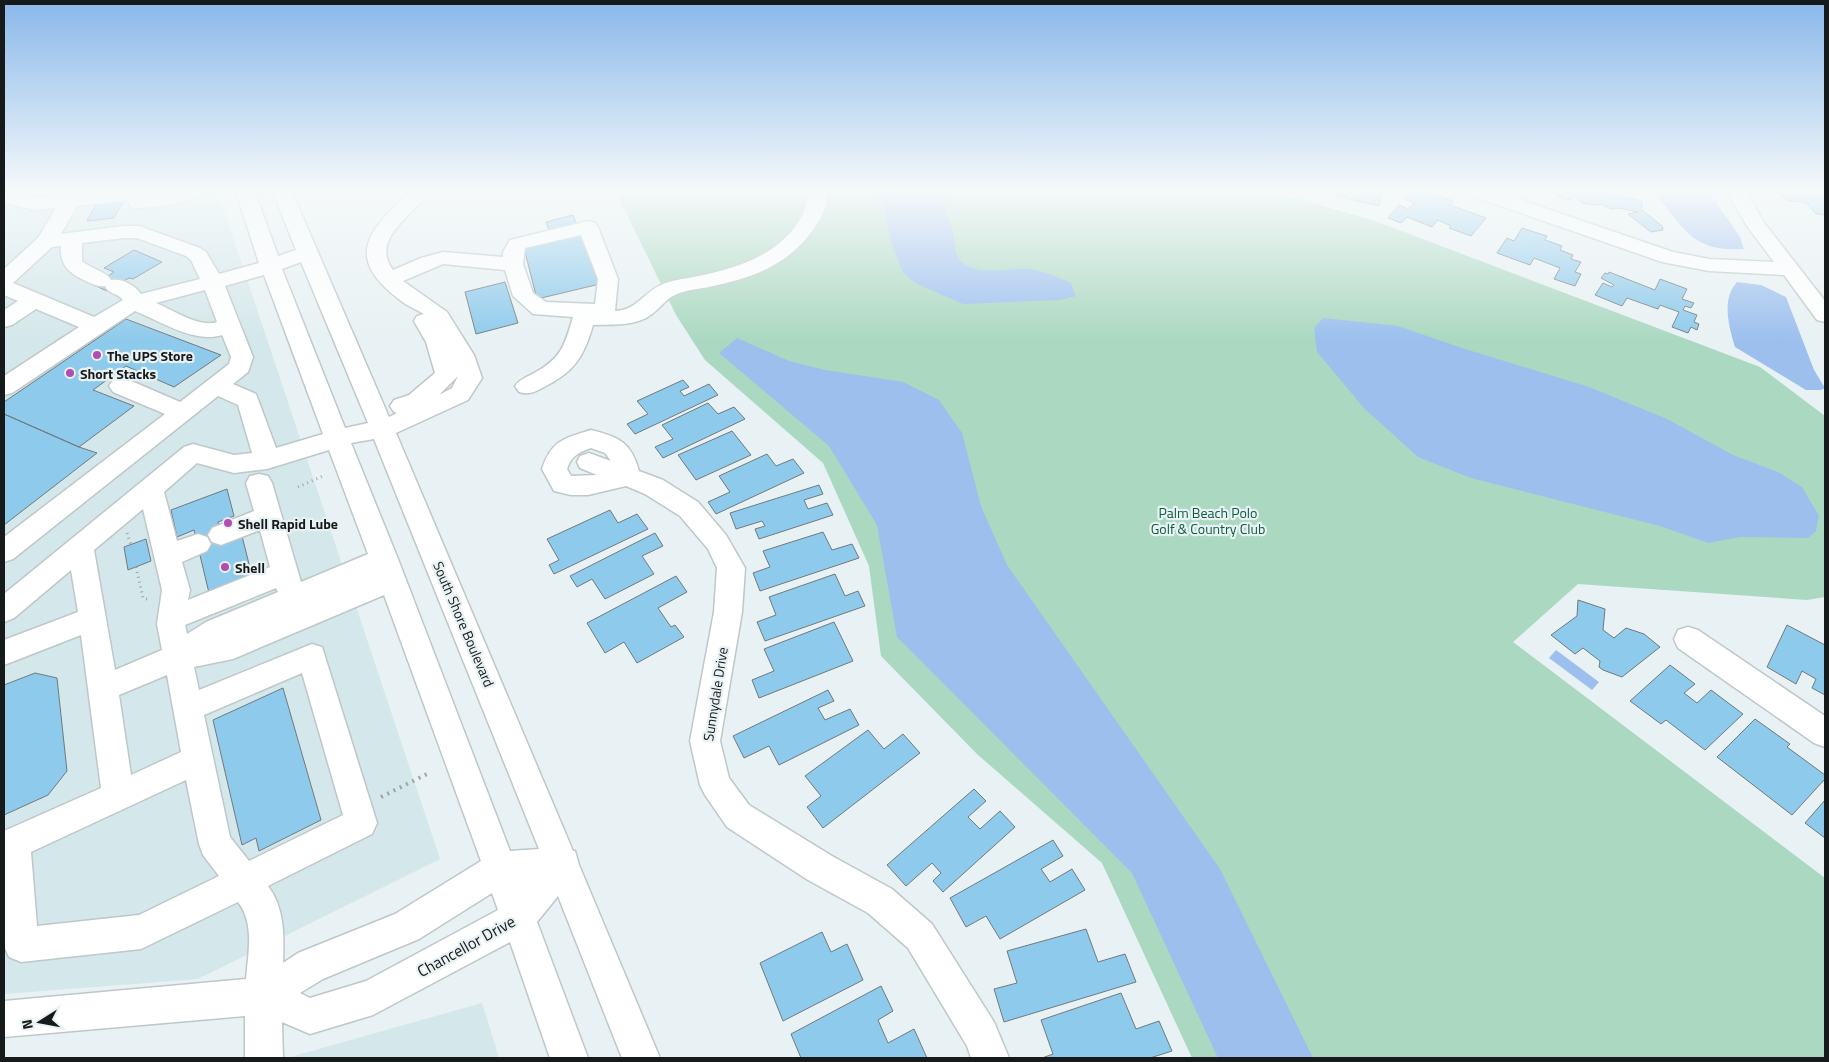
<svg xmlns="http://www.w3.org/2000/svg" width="1829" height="1062" font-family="'Titillium Web',sans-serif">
<rect width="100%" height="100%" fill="#e8f1f3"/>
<path fill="#d4e7ea" d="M8,192H218L440,859L198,979L4,994V195Z
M482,1003L499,1058H287Z"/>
<path fill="#aad8c0" d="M616,192H1275L1378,222L1760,367L1825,416V597L1807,600L1578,584L1513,642L1825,878V1058H1192L1102,863L977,754L881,656L869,566L823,463L705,360L676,315Z"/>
<path fill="#9cbfee" d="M875,192H948C942,212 947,211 952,229C955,238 954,252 959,259C975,278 1009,267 1030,269C1044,271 1058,277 1071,283L1076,296L1060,300L963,304L917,284L903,273L891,242L883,203Z
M1653,192H1709L1740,237L1744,249C1689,252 1686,228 1653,192Z
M1737,282L1761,285L1786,297L1814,370L1825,388L1821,390H1806L1735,347C1729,327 1721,299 1737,282Z
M1323,318L1398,326L1462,348L1589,387L1667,419L1733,455L1778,472L1802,487L1819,516L1816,531L1808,538L1740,537L1708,543L1660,526L1471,478L1418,457L1364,408L1317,352L1314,328Z
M737,338L789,361L825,370L903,382L939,400L962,433L981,506L1007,565L1220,869L1313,1058H1218L1132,873L897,637L877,525L829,446L719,353Z
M1556,650L1599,682L1592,690L1549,658Z"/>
<path fill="#8ecaeb" stroke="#72797d" d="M1337,192H1383L1379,206L1336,196Z
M1411,192H1426L1436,195L1453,201L1450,205L1486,218L1471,236L1449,228L1451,226L1438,220L1432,227L1407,217L1401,223L1388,218L1399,205L1408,209L1414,203L1405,199Z
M1558,192H1602L1642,201V210L1662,226L1663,230L1651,232L1628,214L1638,212L1619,208L1611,209L1601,204L1594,205L1582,203L1571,194V200L1557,197Z
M1780,194L1825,196V215L1816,214L1806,202L1787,201Z
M124,200L114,218L87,221L97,202Z
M573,215L576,223L549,230L546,222Z
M1522,228L1547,236L1545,240L1562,246L1560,250L1573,255L1571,259L1581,262L1575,272L1581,274L1575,286L1554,279L1560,268L1534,258L1530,265L1497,253L1507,238L1514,241Z
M584,235L600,284L537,299L524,248Z
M134,250L162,262L133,279L129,278L107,291L94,285L114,272L104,268Z
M1609,272L1655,290L1660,279L1687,289L1682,299L1694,303L1691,308L1685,306L1683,310L1697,315L1694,322L1699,324L1697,330L1691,327L1688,333L1672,327L1679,312L1660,305L1658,309L1627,298L1622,306L1595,295L1603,283L1612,287L1614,285L1601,278L1605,273L1608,274Z
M505,282L518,323L476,334L465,292Z
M126,319L221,355L174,387L126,366L93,390L134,406L79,447L4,414V402Z
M683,380L689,387L680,391L684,396L709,384L718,395L635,434L627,424L648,414L637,401Z
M708,403L718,414L734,407L745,419L663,458L655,447L673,439L662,425Z
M4,414L79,447L97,453L4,525Z
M732,431L751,455L696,480L678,455Z
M767,454L776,466L793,459L804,473L716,514L708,502L730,492L719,476Z
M819,485L823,494L804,500L808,509L827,503L833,515L759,539L755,529L765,526L762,521L736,529L730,513Z
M227,489L234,516L218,522L223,543L242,536L252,576L209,593L194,530L177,537L171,510Z
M610,510L618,523L637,514L648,529L554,574L549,565L559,560L547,539Z
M823,532L832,550L852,544L859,558L760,591L753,573L770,567L763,551Z
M655,533L663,546L642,556L654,574L605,599L592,579L577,587L570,576Z
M146,539L151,561L128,570L124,547Z
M835,574L845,596L858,591L865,606L765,641L757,622L776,615L769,597Z
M676,576L687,592L658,608L671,627L675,625L684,637L637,663L624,642L605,653L587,623Z
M1578,600L1605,609L1603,630L1614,638L1626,628L1644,634L1660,647L1622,677L1603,670L1599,667L1600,661L1583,648L1575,654L1551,635L1577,616Z
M834,622L853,661L759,698L752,680L774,671L764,649Z
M1787,625L1825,645V695L1812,688L1816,679L1802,671L1796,684L1767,667Z
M1670,665L1695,684L1684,693L1697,703L1711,690L1743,714L1705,750L1666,720L1661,724L1630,701Z
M35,673L57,678L67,771L48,795L4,815V685Z
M283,688L321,820L259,851L256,838L242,845L213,720Z
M828,690L834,701L818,708L825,720L850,709L859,725L779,765L769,746L744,758L733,736Z
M1755,719L1790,744L1787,747L1825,775V779L1792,815L1717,757Z
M868,730L884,749L903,734L920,753L823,828L807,807L821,796L805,776Z
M974,789L986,801L968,817L980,829L1000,811L1015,827L943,892L933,881L941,873L932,863L906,886L887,865Z
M1825,800V838L1805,823Z
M1053,840L1063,856L1041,869L1050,882L1072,869L1085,890L1000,939L986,916L966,927L950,898Z
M1086,929L1098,962L1125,954L1136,982L1004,1022L994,989L1017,983L1007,951Z
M822,932L831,952L847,944L863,980L783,1021L760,963Z
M881,986L893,1011L878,1020L888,1043L914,1029L927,1058H801L791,1034Z
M1121,993L1136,1029L1159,1021L1172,1051L1150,1058H1042L1053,1054L1041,1020Z"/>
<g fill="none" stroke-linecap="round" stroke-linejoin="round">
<defs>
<path id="minor" d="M4,192L35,198L94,192H142L145,196L172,192H203C196,203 144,210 131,207L127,200L77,206L61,234L124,226H139L200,248L206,252L219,274L259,263L236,192H255L278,256L296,250L273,192H292L389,417L397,413L394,412L390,406L394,400L409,395L435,373L426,342L414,321L417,316L424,314C416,309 407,306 400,300C344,258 367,231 410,192H430C416,213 369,238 393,270L421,258L443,252L503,257V252L510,240L588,221L595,223L598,227L618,279L615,311C637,310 643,293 661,285C671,280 684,279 694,277C732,269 770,259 795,227C803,216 808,206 807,192H827C828,207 821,218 813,230C786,267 751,278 709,287C698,289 685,290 675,295C666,299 660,308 652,314C635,327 613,324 593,325C584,357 574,372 544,387C535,392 529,395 519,392L515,386C520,379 527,377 534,373C561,359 565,345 573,317L533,314L513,296L505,270L443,264L403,281L447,312L474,355L482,378L468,400L396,433L573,851H575L579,865L660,1058H622L558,896L537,922L588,1058H550L510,942L373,1015L310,1034L282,1022L283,1058H245V1016L4,1037V1001L246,979C248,953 255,924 238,902L141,949L21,962L9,957L4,946V831L101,788L81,635L4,665V640L78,612L71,570L14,618L4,622V594L184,447L193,444L234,455L252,453L238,405L218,396L13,559L4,562V537L165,414L113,392L109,386L113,380L121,378L129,380L180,402L229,364L231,357L222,335C195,344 160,321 135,311L12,393L4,395V376L79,327L36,309L12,325L4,327V310L18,301L4,295V269L38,238L56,208L35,210L4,203ZM581,235L598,279L595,304L546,302L533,293L523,264L525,248ZM124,238H137L186,256L191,260L200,279L141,294C135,285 122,278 111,280C106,271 91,269 82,261V243ZM61,246C59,265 70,274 86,281C92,284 98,287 105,286C108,294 118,293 123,300L94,317L13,283L52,247ZM301,262L368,423L345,428L282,269ZM264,275L323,434L276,448L256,394L233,384L248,372L253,357L225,286ZM205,290L217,322C199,328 173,310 156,303ZM458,376L452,388L439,395ZM374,439L539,849L510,851L398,559L351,443ZM329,450L368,554L301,582L272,483L268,476L259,474L250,476L246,483L254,511L212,528L208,535L212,542L221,545L260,530L270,567L188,600L190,590L182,562L207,551L211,544L207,537L198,534L177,541L164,492L197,463L234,473L267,469ZM143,509L162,590L157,624L162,650L115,670L94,550ZM276,588L278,592L206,622L187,634L185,625ZM384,595L481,861L395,914L298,953L283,963C284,938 285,908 268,886L372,834L377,823L322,647L312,644L199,690L194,667L233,659ZM302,673L343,815L249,861L230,837L204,715ZM167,675L181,752L131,775L119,695ZM186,780L199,844L203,855L219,876L139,915L37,926L31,852ZM492,893L498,910L366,981L310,998L300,993L323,979L419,939Z
M1470,192H1498L1673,252L1709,259L1774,262L1747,226L1727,192H1746L1765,224L1825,301V322L1817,320L1784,275L1709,271L1662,262L1472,196Z
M591,430C619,437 631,442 639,471L663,480L698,502L726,535L745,568L742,612L720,741L729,778L749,805L832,856L892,889L932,924L994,1022L1009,1058H971L967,1046L908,948L868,913L808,880L727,827L705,795L700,785L690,741L714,612L717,568L708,549L680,516L645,494L626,486L588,495H571L554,491L542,469C551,441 564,438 591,430ZM591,448L605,453L611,461L589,453L580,456L577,462L580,468L597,475L571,476L567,469C571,456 579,452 591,448Z
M1688,627L1698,630L1825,716V747L1814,743L1678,648L1674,639L1678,630Z"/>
</defs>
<use href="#minor" stroke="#bec7c9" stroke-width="3"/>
<path stroke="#9ea5a7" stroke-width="3" stroke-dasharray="1 4" stroke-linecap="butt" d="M298,487L323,476
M127,533L131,545
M136,567L143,598L151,600"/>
<path stroke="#9ea5a7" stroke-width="4" stroke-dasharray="2 5" stroke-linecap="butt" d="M381,797L429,773"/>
<use href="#minor" fill="#fff" fill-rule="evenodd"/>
</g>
<linearGradient id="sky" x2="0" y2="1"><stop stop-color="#89b8ea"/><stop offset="0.56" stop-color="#f5f9fa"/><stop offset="1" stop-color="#f5f9fa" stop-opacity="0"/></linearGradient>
<rect width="1829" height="341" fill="url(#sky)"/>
<g fill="#b04eb5" stroke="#e8f1f3" stroke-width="2">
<circle cx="97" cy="355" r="5"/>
<circle cx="70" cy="373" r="5"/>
<circle cx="228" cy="523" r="5"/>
<circle cx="225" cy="567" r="5"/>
</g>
<g text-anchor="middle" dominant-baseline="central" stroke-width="4.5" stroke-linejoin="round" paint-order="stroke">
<g font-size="14" font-weight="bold" fill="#171a1b" stroke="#e8f1f3" text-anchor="start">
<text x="107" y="355">The UPS Store</text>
<text x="80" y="373">Short Stacks</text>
<text x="238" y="523">Shell Rapid Lube</text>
<text x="235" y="567">Shell</text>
</g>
<g font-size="14" fill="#0f5b3f" stroke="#e8f1f3">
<text x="1208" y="512">Palm Beach Polo<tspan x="1208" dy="16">Golf &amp; Country Club</tspan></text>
</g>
<g font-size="14" fill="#171a1b" stroke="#e8f1f3">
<text transform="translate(464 624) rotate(67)">South Shore Boulevard</text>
<text transform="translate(715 694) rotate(-81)">Sunnydale Drive</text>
</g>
<g font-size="16" fill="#171a1b" stroke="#e8f1f3">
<text transform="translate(466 946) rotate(-29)">Chancellor Drive</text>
</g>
</g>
<rect width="1829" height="1062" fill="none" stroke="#171a1b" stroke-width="10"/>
<g transform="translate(40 1022) rotate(259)" stroke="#e8f1f3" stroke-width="4" paint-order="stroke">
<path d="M0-4L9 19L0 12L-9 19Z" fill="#171a1b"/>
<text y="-8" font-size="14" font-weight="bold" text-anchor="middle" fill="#171a1b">N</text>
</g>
</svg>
